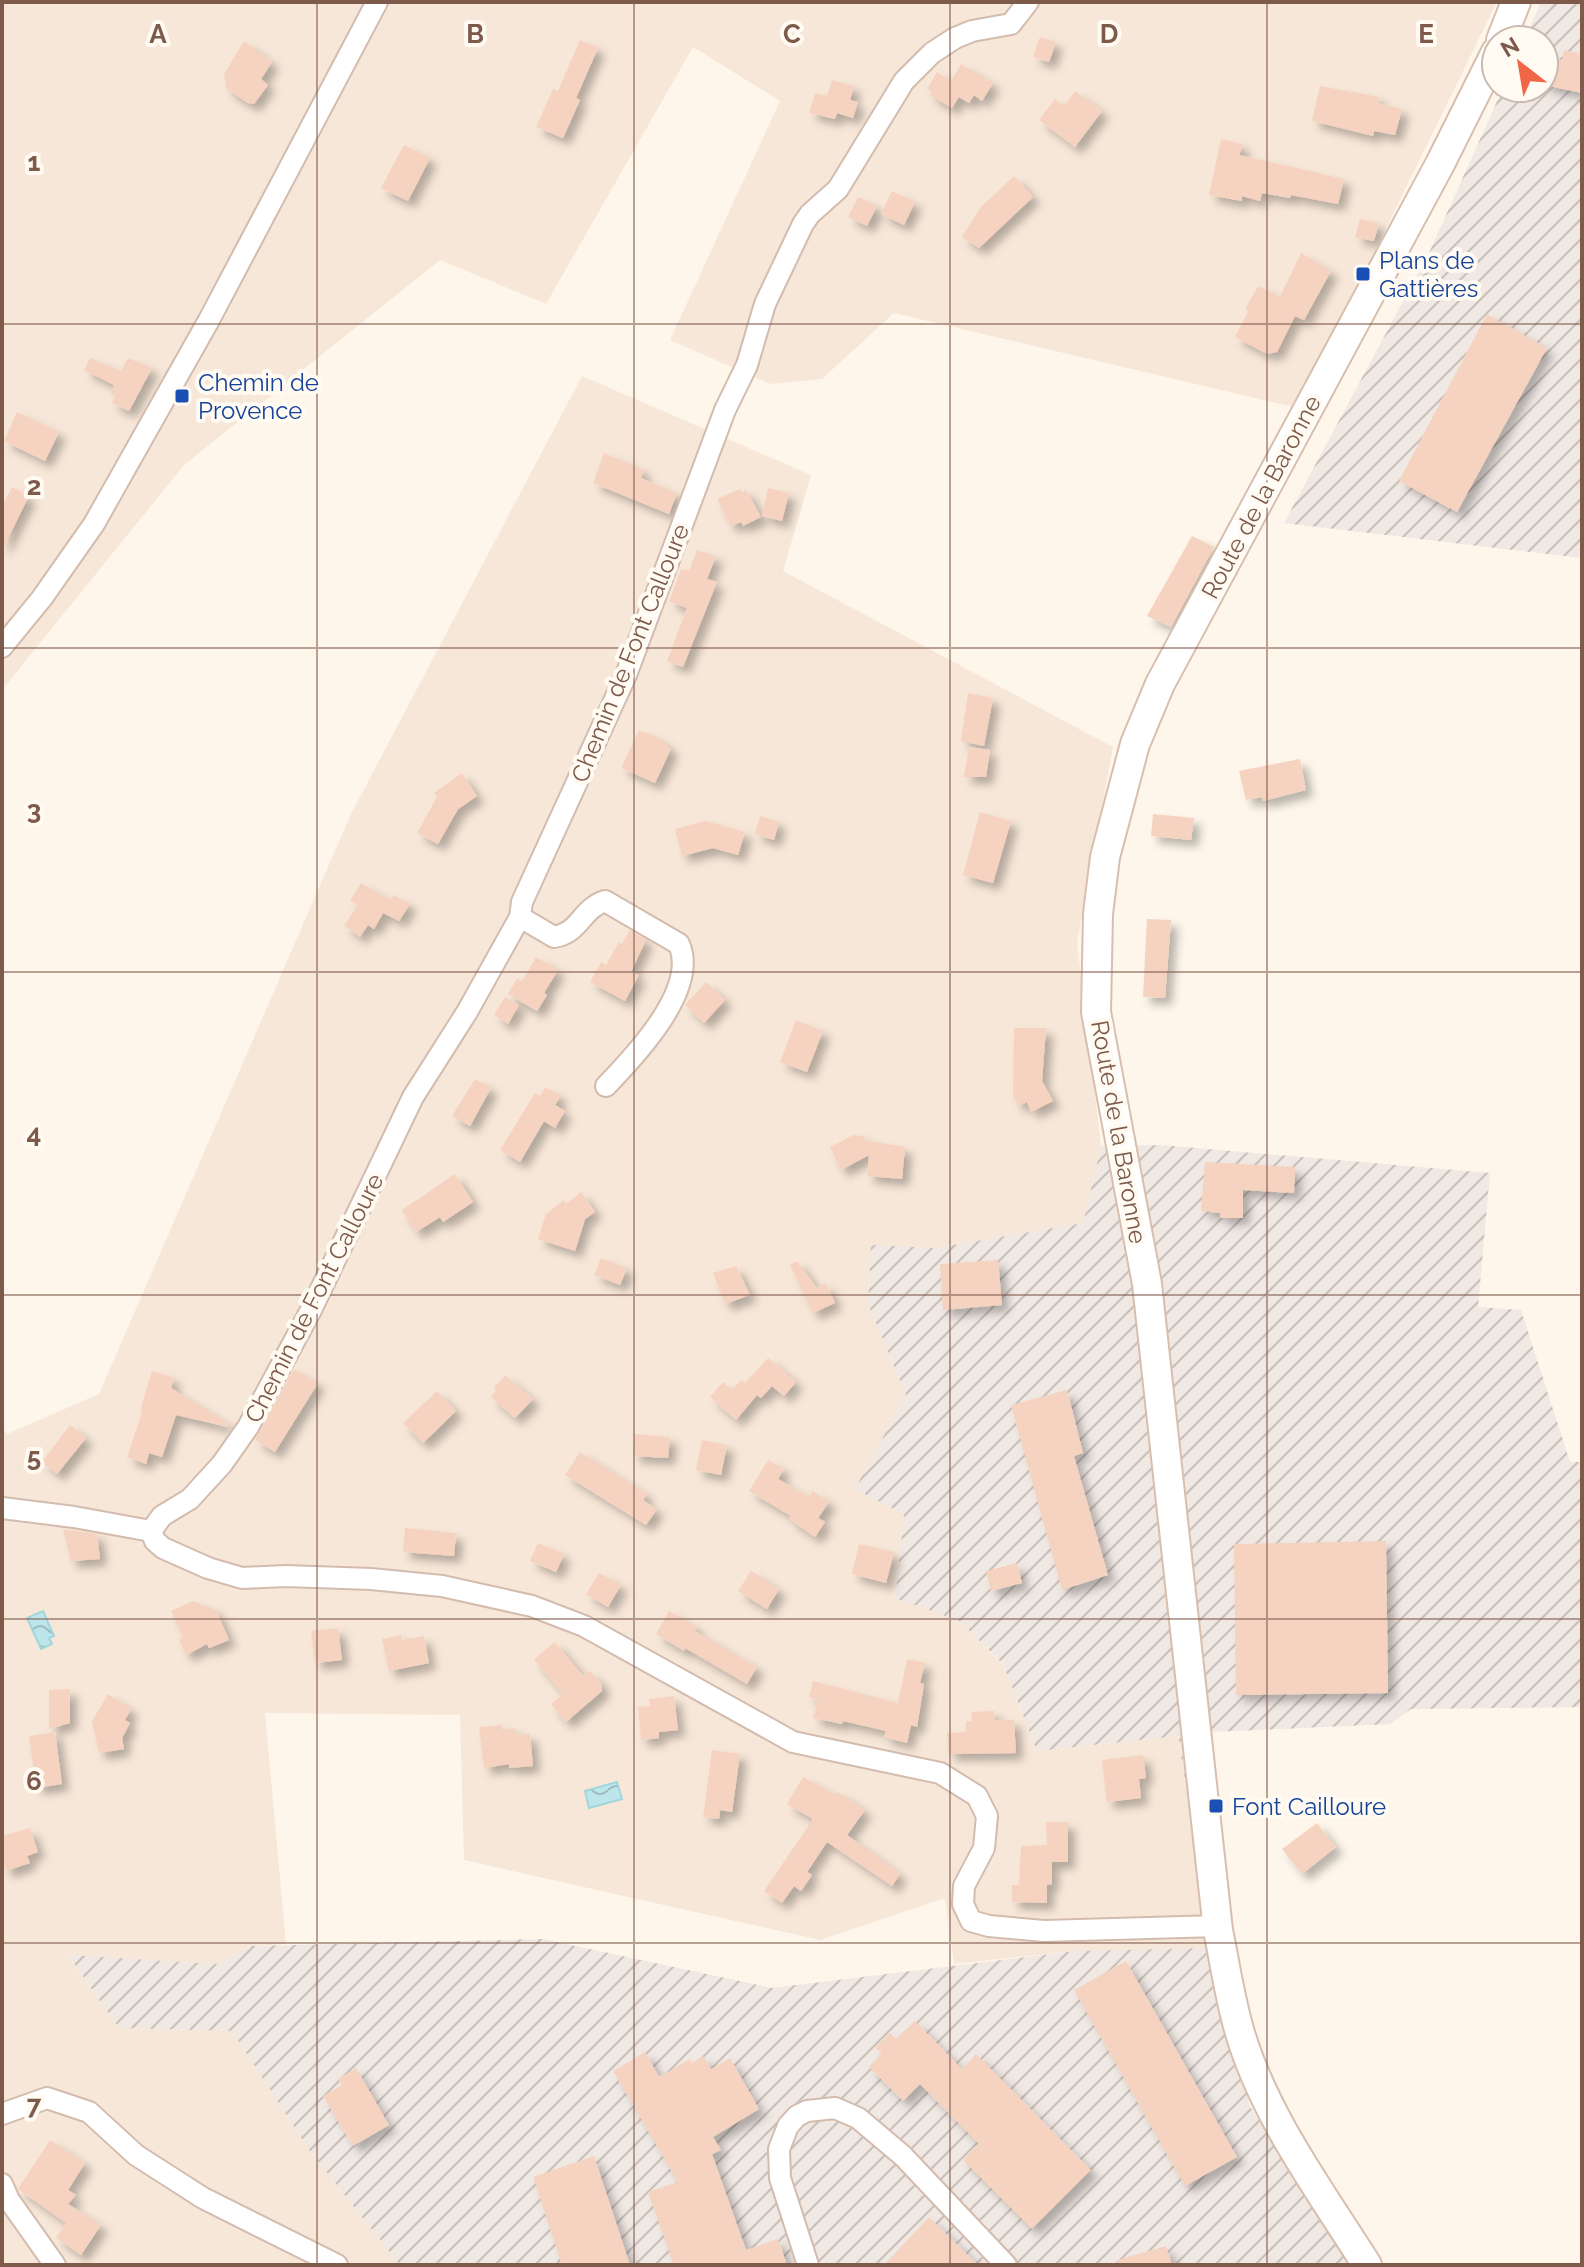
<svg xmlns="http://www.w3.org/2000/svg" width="1584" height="2267" font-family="Raleway,sans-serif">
<defs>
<pattern id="industrial-furrows" width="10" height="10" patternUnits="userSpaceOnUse" patternTransform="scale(2)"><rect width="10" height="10" fill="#f0e8e3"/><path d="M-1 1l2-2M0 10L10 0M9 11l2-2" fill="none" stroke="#c8bfba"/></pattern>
<pattern id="water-waves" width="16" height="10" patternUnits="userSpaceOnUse" patternTransform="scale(2)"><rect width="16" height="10" fill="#bce6ea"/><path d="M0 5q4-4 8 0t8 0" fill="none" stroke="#9ebdc0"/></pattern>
<filter id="shadow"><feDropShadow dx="7" dy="7" stdDeviation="4" flood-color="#0004"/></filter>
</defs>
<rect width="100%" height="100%" fill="#fef6ea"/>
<path fill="#f7e7d8" d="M2,2H1497L1298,408L894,313L822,379L770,384L670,340L780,101L693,47L546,304L440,260L184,465L2,690Z
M582,376L811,475L783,571L1113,747L1077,942L1101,1146L1083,1223L935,1248L871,1246L868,1304L906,1395L856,1489L904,1514L895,1598L959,1621L1003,1665L1037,1751L1178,1736L1211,1949L1075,1951L954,1964L945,1898L820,1940L464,1860L460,1715L265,1713L286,1944L249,1946L217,1964L68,1956L119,2028L232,2031L309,2150L400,2265H2V1427L7,1434L99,1394L351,814Z"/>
<path fill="url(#industrial-furrows)" d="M1541,2H1582V558L1284,523L1429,253L1503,88H1544V40H1524Z
M1161,1145L1490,1173L1478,1307L1521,1310L1570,1462H1582V1707L1411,1709L1390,1724L1191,1733L1249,2105L1352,2265H400L309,2150L232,2031L119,2028L68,1955L217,1964L249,1946L543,1939L772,1988L1075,1951L1210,1948L1178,1736L1037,1751L1003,1664L959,1621L895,1598L904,1514L855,1489L906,1395L868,1304L871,1245L935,1248L1083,1223L1101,1146Z"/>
<path fill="url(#water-waves)" stroke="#a1d6dd" stroke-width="2" d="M43,1611L54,1636L49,1638L52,1644L41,1649L27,1618Z
M617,1782L622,1799L589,1808L585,1791Z"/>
<path fill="#f6d3c0" filter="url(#shadow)" d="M1040,37L1056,42L1049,62L1033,57Z
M580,40L598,48L576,98L580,100L563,138L536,127L553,89L558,91Z
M244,41L272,62L261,79L268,85L254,104L248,103L227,89L224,74Z
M1564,50L1582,54V93L1544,85V56L1562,60Z
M961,64L993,83L982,101L974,95L969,103L959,97L952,108L930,95L932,92L927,89L937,72L951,81Z
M832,80L854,86L850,100L858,102L853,118L837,113L835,119L809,113L815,93L827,96Z
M1320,86L1379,97L1378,103L1402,109L1395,135L1374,131L1373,136L1312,121Z
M1075,91L1102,111L1075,147L1039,120L1055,99L1064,106Z
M1221,139L1243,144L1239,155L1344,179L1338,204L1291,195L1290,198L1262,193L1260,201L1242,196V201L1209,195Z
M404,145L430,158L408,201L381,188Z
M1014,176L1033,197L979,248L962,237L980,208Z
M892,191L915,202L904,225L881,214Z
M858,197L877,206L867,226L848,217Z
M1360,219L1379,223L1374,241L1355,237Z
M1301,253L1331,271L1304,320L1295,316L1277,352L1267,354L1235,337L1249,310L1245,309L1258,286L1280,297Z
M1487,314L1547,348L1457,512L1399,481Z
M90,358L121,371L128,358L152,368L129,411L112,403L115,396L111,394L114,385L84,370Z
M17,412L59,432L45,461L4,441Z
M604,453L644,470L641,478L677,493L669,514L593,483Z
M12,487L29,496L2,550V507Z
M768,488L789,493L782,521L762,516Z
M740,489L742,492L746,490L761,517L743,526L741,522L731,526L717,499Z
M1192,536L1214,547L1171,627L1147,616Z
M697,550L716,556L707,579L717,582L683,667L667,661L687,608L669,601L681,569L689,571Z
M968,693L993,698L984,746L961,741Z
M639,730L662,740L671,749L655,783L621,768Z
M969,747L990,750L986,777H964Z
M1300,759L1306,790L1263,801L1262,797L1246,800L1239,771Z
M462,773L477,796L458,809L438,844L417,833L437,797L434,793Z
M980,812L1011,821L993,883L963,875Z
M1153,814L1194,818L1191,840L1151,836Z
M760,816L779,822L774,840L755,834Z
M706,821L745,832L738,855L713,848L682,856L675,829Z
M361,883L390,900L394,895L410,904L399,921L383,913L374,929L368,925L360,937L344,926L358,905L350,901Z
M1147,919L1171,920L1165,998L1143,997Z
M630,930L646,940L631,972L639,975L625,1001L590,982L601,962L606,965L619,942L622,944Z
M536,957L558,970L544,993L547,995L537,1011L508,994L517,978L522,981Z
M706,982L725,1000L704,1023L685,1005Z
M505,997L519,1005L508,1024L494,1015Z
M796,1020L823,1031L807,1072L780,1062Z
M1014,1028H1046L1042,1081L1053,1101L1031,1112L1027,1102L1019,1106L1013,1095Z
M475,1079L491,1088L470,1126L452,1116Z
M545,1087L561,1096L555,1105L565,1111L555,1128L544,1121L520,1162L500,1150L535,1093L540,1096Z
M853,1135L864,1136L863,1140L905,1147L902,1179L867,1176L869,1155L841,1170L830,1147Z
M1205,1162L1295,1167L1294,1193L1243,1190V1218H1220V1213L1201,1211Z
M455,1174L473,1202L443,1222L440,1217L416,1232L402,1210Z
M581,1192L595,1212L585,1219L575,1251L538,1239L546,1214L564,1200L566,1204Z
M601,1258L627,1268L620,1285L594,1275Z
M998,1260L1002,1305L943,1310L940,1264Z
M797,1261L817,1288L826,1283L835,1303L813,1313L790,1265Z
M736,1266L750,1295L725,1304L713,1273Z
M768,1358L796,1382L784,1396L772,1386L761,1398L757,1395L736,1420L710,1397L723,1382L732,1390L741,1380L745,1383Z
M294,1369L318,1383L275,1452L255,1440Z
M152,1371L174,1378L171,1388L229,1424L228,1427L176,1415L162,1457L149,1453L146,1464L127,1457L142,1412L140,1411Z
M505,1375L533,1399L515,1418L491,1397L496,1390L494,1388Z
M1067,1390L1083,1453L1074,1456L1108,1575L1062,1590L1011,1405Z
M437,1391L456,1411L423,1443L403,1423Z
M70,1425L86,1438L57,1474L42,1462Z
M634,1434L670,1437L668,1458L633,1456Z
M702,1440L727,1445L721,1475L696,1470Z
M580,1452L647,1494L643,1500L657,1509L646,1525L565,1475Z
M768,1460L784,1469L778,1479L809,1497L813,1491L829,1502L818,1518L825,1522L815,1537L789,1519L791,1516L749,1491Z
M405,1528L456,1533L454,1556L403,1552Z
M63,1529L97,1534L100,1559L71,1561Z
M1386,1541L1388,1693L1236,1695L1234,1544Z
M538,1543L564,1554L556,1572L530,1561Z
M859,1544L894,1552L886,1583L852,1574Z
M1017,1563L1022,1583L991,1591L986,1571Z
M751,1571L779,1589L767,1609L738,1591Z
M599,1573L621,1585L608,1607L586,1594Z
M193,1601L216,1610L229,1640L209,1648L207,1644L186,1655L179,1640L183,1637L171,1611Z
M669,1611L697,1627L695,1631L757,1667L747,1684L685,1648L684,1651L656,1634Z
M338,1628L342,1660L315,1663L311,1631Z
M401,1635L402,1640L424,1636L429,1663L389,1671L382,1639Z
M555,1642L583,1676L590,1671L602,1684V1691L566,1722L551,1704L563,1694L534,1659Z
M907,1659L925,1663L920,1683L924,1684L917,1727L911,1725L907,1743L884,1737L886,1731L843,1721L842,1724L813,1718L818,1700L809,1697L813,1681L898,1703Z
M70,1689V1723L49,1729V1690Z
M108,1694L131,1709L125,1720L130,1723L122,1738L124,1749L99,1753L92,1721Z
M674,1696L678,1730L659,1732V1738L641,1740L638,1707L650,1706L649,1699Z
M994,1711L995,1720H1014L1016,1753L949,1754L947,1733L966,1732V1721H972L971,1712Z
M502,1725V1730L516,1728V1735L530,1734L533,1766L509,1768V1764L484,1768L479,1727Z
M55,1732L62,1784L36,1788L29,1736Z
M712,1750L740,1754L732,1812L720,1810L719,1819L703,1817Z
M1143,1755L1146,1778L1139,1779L1141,1798L1107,1802L1102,1760Z
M803,1777L836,1795L838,1792L865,1810L847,1835L900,1874L892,1886L827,1842L807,1872L812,1875L801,1891L794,1886L782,1903L764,1891L813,1819L787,1804Z
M1046,1822H1068V1862H1052V1884L1047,1885V1903L1012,1902V1885H1019L1021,1846L1047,1845Z
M1317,1823L1336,1847L1302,1874L1282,1849Z
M30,1828L38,1852L27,1856L30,1863L6,1871L2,1858V1836Z
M1126,1961L1237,2157L1185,2186L1074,1990Z
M915,2021L962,2069L976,2054L1091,2170L1032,2229L963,2160L979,2144L920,2084L903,2101L869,2067L882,2053L875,2048L890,2033L896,2039Z
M645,2052L659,2077L690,2059L692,2063L703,2056L711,2069L730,2058L759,2109L713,2137L721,2150L712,2154L746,2250L778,2239L787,2265H674L648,2192L678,2182L613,2071Z
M356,2068L389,2125L353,2146L323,2096L342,2085L338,2079Z
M50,2140L85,2163L68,2190L76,2195L68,2204L101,2225L81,2255L56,2238L66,2223L18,2189Z
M594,2156L630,2265H562L533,2177Z
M929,2217L978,2265H884Z
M1166,2246L1172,2265H1118L1117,2260Z"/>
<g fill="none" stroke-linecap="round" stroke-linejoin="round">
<defs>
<path id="street" d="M2,647L42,598L94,524L209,320L377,2
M520,917L554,937C580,933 581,909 605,901L679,944C699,989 635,1056 606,1086
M2,1508L74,1517L151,1531
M151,1531L162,1516L190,1499L222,1464L248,1427L311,1310L413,1097L467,1012L520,917L522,902L626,675L725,410L747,365L765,304L803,224L810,214L838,189L904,81L932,53L955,38L972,31L1011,24L1028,2
M151,1531L155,1541L163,1548L208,1568L242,1578L286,1576L371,1579L442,1586L532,1606L584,1626L793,1742L940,1773L977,1796L987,1816L984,1848L964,1886L963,1904L971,1921L989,1926L1044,1931L1218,1926
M2,2114L47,2098L89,2112L136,2155L203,2198L337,2265
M2,2184L9,2200L55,2265
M808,2265L780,2178L779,2149L788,2126L797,2116L807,2111L835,2108L858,2118L903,2156L1006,2265"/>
<path id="secondary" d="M1501,40L1516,2
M1367,2265C1321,2192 1265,2117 1240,2033C1230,2000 1225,1964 1218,1930L1147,1284L1096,1012L1098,914L1105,857L1135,744L1160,684L1440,164L1496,52"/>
</defs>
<use href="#street" stroke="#d3bcae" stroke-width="24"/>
<use href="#secondary" stroke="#d8bfad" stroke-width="32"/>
<use href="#street" stroke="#fff" stroke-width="20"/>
<use href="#secondary" stroke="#fff" stroke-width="28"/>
</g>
<path fill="none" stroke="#7d5a4a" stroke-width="2" stroke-opacity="0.55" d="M317,2V2265M634,2V2265M950,2V2265M1267,2V2265M2,324H1582M2,648H1582M2,972H1582M2,1295H1582M2,1619H1582M2,1943H1582"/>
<g fill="#1a4fb4" stroke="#fffaf2" stroke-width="3">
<rect x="1355" y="266" width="16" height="16" rx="4"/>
<rect x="174" y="388" width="16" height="16" rx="4"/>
<rect x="1208" y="1798" width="16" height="16" rx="4"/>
</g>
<g text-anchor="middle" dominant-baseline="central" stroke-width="8" stroke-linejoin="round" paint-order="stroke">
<g font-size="24" fill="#164399" stroke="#fffaf2" text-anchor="start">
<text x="1379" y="260">Plans de<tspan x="1379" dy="28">Gattières</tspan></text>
<text x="198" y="382">Chemin de<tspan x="198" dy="28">Provence</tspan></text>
<text x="1232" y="1806">Font Cailloure</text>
</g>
<g font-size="24" fill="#7d5a4a" stroke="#fffaf2">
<text transform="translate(1261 497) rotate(-62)">Route de la Baronne</text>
<text transform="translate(630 653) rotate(-68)">Chemin de Font Calloure</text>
<text transform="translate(1119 1132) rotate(80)">Route de la Baronne</text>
<text transform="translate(314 1298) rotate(-63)">Chemin de Font Calloure</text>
</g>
</g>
<g font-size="26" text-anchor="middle" font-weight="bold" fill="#7d5a4a" stroke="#fffaf2" stroke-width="8" stroke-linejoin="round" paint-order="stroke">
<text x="158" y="43">A</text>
<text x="475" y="43">B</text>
<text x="792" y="43">C</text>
<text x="1109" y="43">D</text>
<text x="1426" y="43">E</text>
<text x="34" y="171">1</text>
<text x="34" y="495">2</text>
<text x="34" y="819">3</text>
<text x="34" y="1143">4</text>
<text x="34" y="1466">5</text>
<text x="34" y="1790">6</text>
<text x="34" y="2114">7</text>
</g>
<rect width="1584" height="2267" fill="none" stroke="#7d5a4a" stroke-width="8"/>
<g transform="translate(1520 64) rotate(329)"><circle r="38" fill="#fffaf2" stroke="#cbbaaf" stroke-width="2"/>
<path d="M0-6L14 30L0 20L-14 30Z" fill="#f06647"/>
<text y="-12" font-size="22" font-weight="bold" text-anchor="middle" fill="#7d5a4a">N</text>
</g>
</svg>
